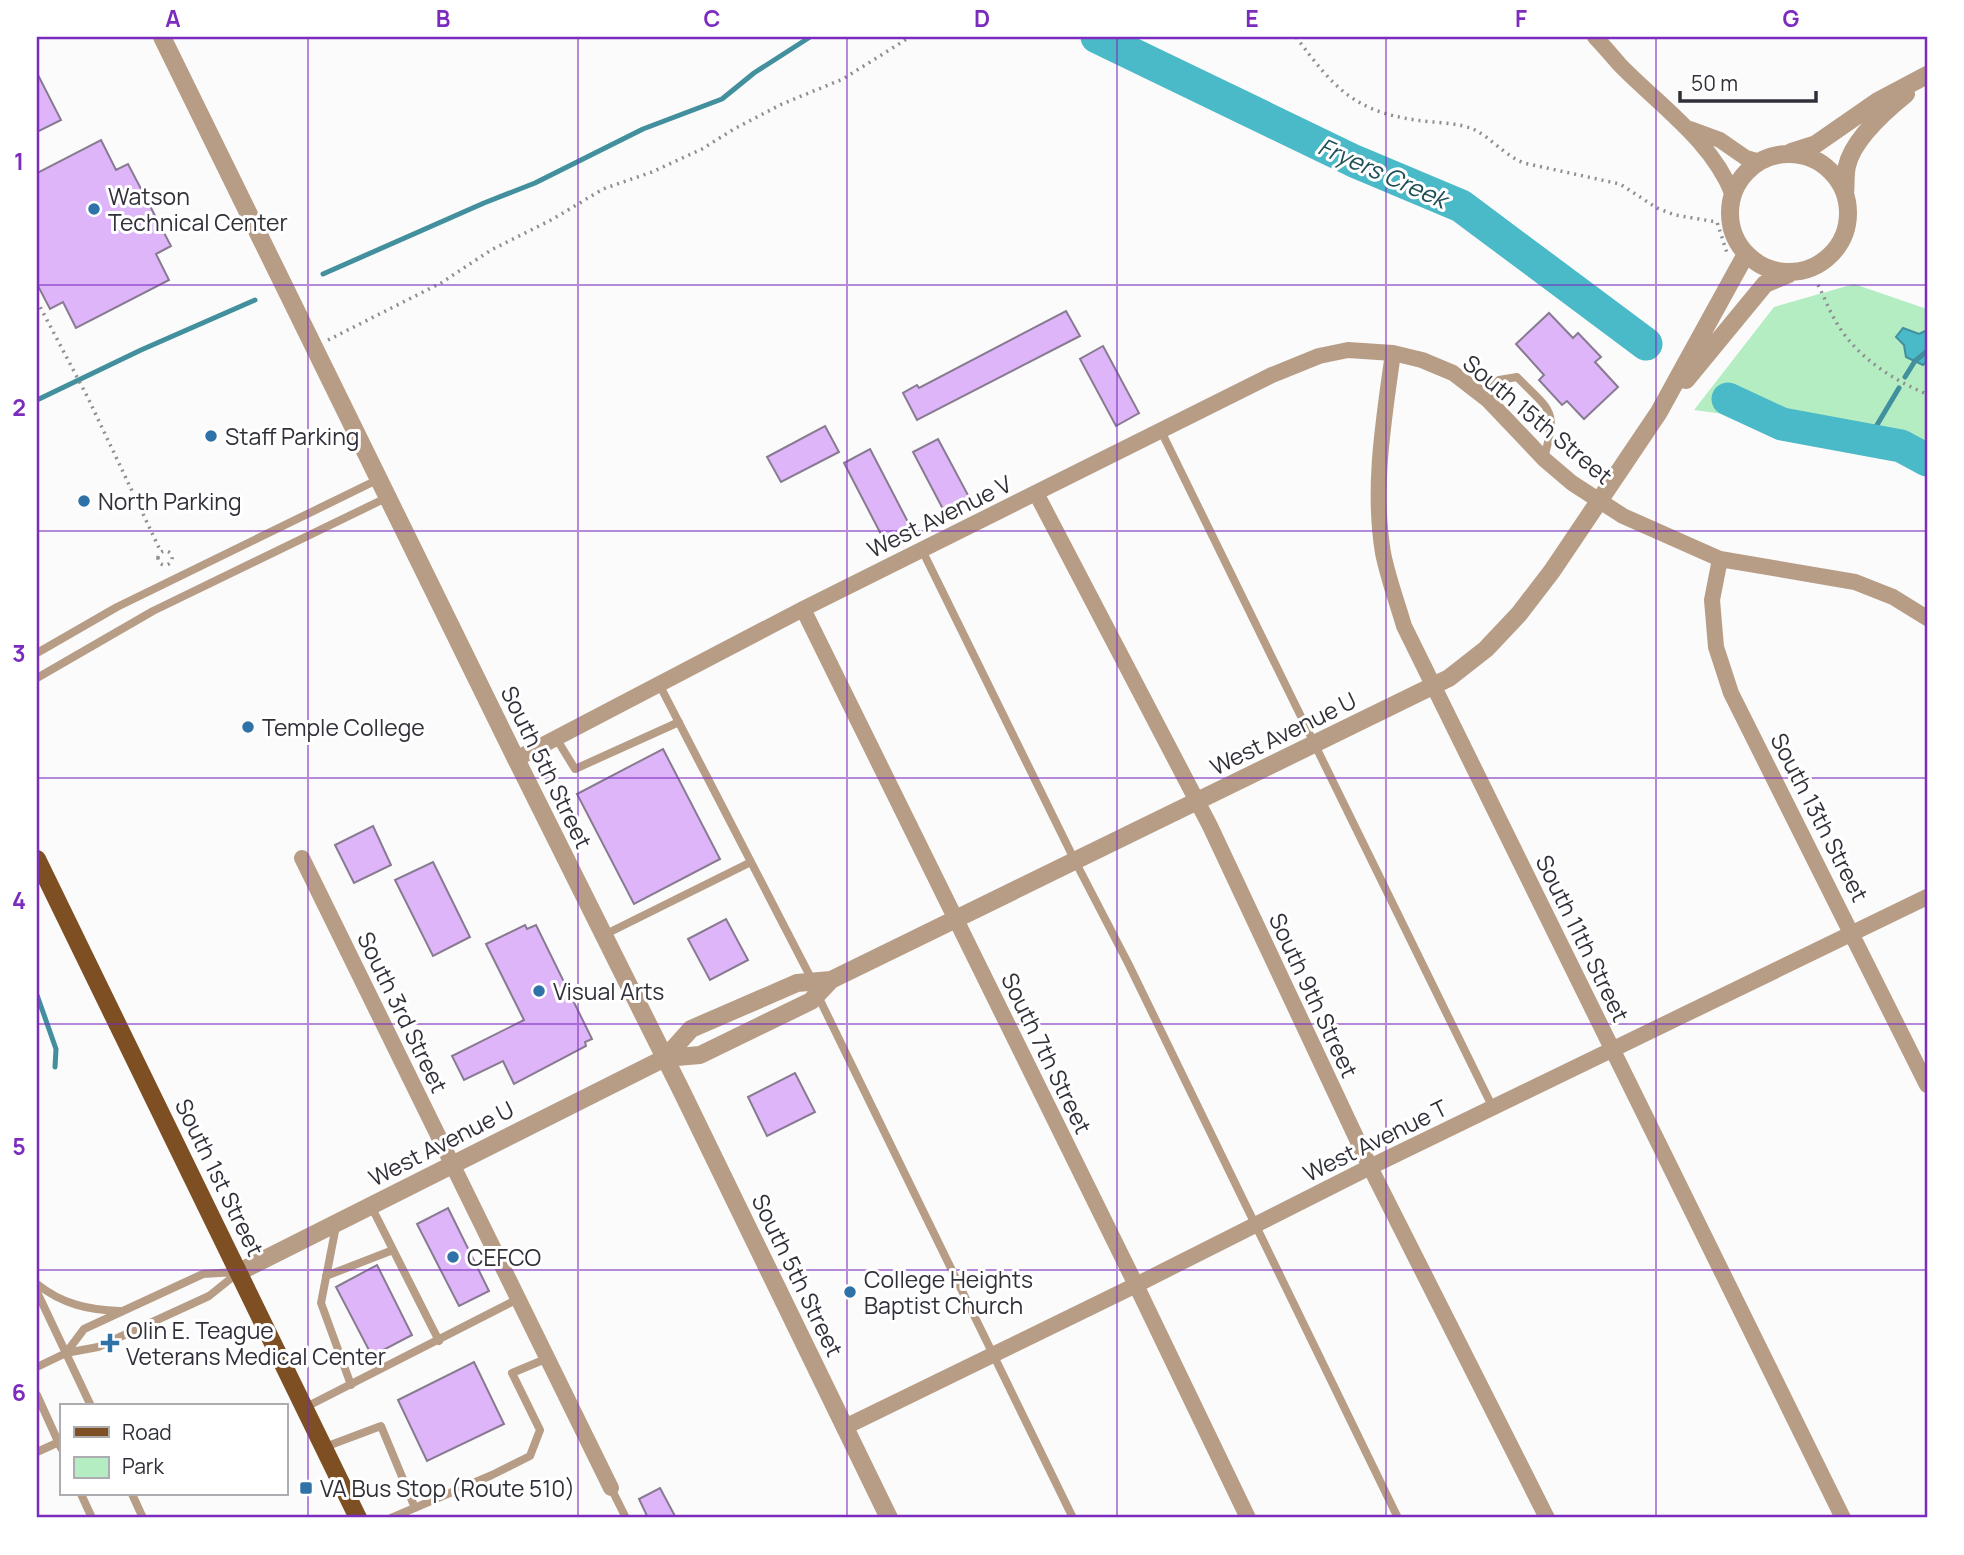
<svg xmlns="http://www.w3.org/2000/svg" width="1964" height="1555" font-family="Manrope,sans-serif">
<rect width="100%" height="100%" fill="#fbfbfb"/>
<path fill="#b5edc3" d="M1854,284L1927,309V456L1902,442L1849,431L1694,410L1774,307Z"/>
<path fill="#4ab9c8" stroke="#42909d" stroke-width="2" d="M1903,328L1919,334L1927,330V361L1923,365L1906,357L1904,345L1896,337Z"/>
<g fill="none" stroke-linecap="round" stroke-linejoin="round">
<path stroke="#42909d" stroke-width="5" d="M323,274L484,203L535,183L643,129L722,99L754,73L810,37
M1905,377L1915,361L1927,351
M37,400L141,350L255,300
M1868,440L1899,388
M37,995L56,1049L55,1067"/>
<path stroke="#4ab9c8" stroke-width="33" d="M1097,37L1354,161L1461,206L1646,344
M1728,399L1782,424L1901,446L1927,460"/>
</g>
<path fill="#deb5f8" stroke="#887a91" stroke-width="2" d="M37,73L61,120L37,132Z
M101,140L116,170L128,164L171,246L156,254L169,280L76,328L63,302L50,309L37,284V173Z
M1066,311L1080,336L917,420L903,393L917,385L919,388Z
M1549,313L1573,338L1578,333L1601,357L1595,362L1618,387L1584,419L1567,401L1562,405L1539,380L1544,375L1516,344Z
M1103,346L1139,413L1116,426L1080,359Z
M825,426L839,452L781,482L767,457Z
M938,439L969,497L944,511L913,452Z
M870,449L910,526L884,540L844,463Z
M663,749L720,859L634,904L577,794Z
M373,826L391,865L354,883L335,845Z
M433,862L470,937L433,956L395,880Z
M726,919L748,960L710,980L688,939Z
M525,925L527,929L536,925L592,1039L585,1042L586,1046L514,1084L503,1061L464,1080L452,1056L524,1020L486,944Z
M795,1073L815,1112L767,1136L748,1097Z
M448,1208L489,1291L459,1306L417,1224Z
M377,1265L412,1335L372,1356L336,1287Z
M474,1362L504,1424L427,1461L398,1400Z
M660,1488L676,1518H648L639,1499Z"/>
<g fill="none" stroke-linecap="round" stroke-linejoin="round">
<path stroke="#8d8d92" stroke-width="3.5" stroke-dasharray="2 5" stroke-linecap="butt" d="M1296,37C1332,85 1352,111 1416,120C1434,123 1458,122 1475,130C1491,138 1504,155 1524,163L1620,184L1657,208L1675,215L1717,222L1727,253
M1818,285C1824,296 1828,308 1835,320C1854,355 1892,380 1927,394
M37,301L88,398L161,552
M328,340L441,283L491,250L553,219L603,189L652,172L702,149L734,129L782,104L843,79L910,37
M158 558a7 7 0 1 1 14 0a7 7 0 1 1-14 0Z"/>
<path stroke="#b89d86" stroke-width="8" d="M1480,393L1499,380L1517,377C1551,412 1558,408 1544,458
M1161,431L1493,1108
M922,550L1075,861L1128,963L1398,1518
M37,653L117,607L379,479
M37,678L153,611L388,497
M659,684L812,980
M556,738L575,769L679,722
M604,935L751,862
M817,994L1073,1518
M371,1206L439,1341
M336,1226L321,1303L351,1385
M326,1276L393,1250
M37,1284C62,1304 88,1310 120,1311
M37,1292L91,1406
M66,1353L84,1329L203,1274L236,1272
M37,1367L66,1353L98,1347L209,1296L239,1272
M37,1395L61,1448
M306,1407L518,1299
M325,1447L381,1426L415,1508
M37,1452L59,1442
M611,1488L626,1518
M81,1494L92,1518
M132,1494L143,1518
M391,1518L492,1475L530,1456L540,1430L512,1373L548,1358"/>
<path stroke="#b89d86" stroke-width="16" d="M1595,37C1604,46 1612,56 1620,65C1660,106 1712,141 1733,195
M1690,129L1720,140L1746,158L1760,162
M1393,353C1384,419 1372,486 1383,553C1388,578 1397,602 1404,626L1843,1518
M1036,493L1210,826L1370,1167L1547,1518
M1720,559L1712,600L1716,647L1731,693L1927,1085
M803,609L1136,1285L1248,1518
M516,759L803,609L1272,375L1319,356L1348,350L1393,353L1422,360L1453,373L1488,400L1545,460L1572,483L1623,516L1720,559L1855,582L1893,597L1927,618
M302,858L611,1488
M845,1427L1136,1285L1370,1167L1927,897"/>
<path stroke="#b89d86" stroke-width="18" d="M162,37L516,759L682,1092L889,1518
M1791,152L1816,144L1878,101L1927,75
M1730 213a59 59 0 1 1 118 0a59 59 0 1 1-118 0Z
M1845,194C1846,185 1845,175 1847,166C1853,139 1885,111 1906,94
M1686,380L1765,284L1789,274
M665,1058L700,1055L811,1001L831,980
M239,1272L665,1058L691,1029L797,983L831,980L1449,678L1486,649L1519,614L1552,571L1659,412L1746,254"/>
<path stroke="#7d4f22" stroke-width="18" d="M37,859L358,1518"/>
</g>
<path fill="none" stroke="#7b2cbf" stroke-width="2" stroke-opacity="0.55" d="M308,37V1518M578,37V1518M847,37V1518M1117,37V1518M1386,37V1518M1656,37V1518M37,285H1927M37,531H1927M37,778H1927M37,1024H1927M37,1270H1927"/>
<g fill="#2f72a8" stroke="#fff" stroke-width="2.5">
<circle cx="94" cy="209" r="7"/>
<circle cx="211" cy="436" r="7"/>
<circle cx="84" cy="501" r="7"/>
<circle cx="248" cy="727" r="7"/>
<circle cx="539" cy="991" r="7"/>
<circle cx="453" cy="1257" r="7"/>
<circle cx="850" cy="1292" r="7"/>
<path d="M106.5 1332.5h7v7h7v7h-7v7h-7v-7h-7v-7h7z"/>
<rect x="299" y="1481" width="14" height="14" rx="3.5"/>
</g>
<g text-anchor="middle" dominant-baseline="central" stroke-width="6" stroke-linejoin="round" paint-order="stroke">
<g font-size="23" fill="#31303a" stroke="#fff" text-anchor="start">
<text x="108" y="196">Watson<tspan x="108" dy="26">Technical Center</tspan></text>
<text x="225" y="436">Staff Parking</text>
<text x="98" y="501">North Parking</text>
<text x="262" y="727">Temple College</text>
<text x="553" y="991">Visual Arts</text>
<text x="467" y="1257">CEFCO</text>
<text x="864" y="1279">College Heights<tspan x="864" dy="26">Baptist Church</tspan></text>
<text x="126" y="1330">Olin E. Teague<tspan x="126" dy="26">Veterans Medical Center</tspan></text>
<text x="320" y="1488">VA Bus Stop (Route 510)</text>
</g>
<g font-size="23" fill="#31303a" stroke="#fff">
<text transform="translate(1538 419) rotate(40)">South 15th Street</text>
<text transform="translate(939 516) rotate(-26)">West Avenue V</text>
<text transform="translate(1283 733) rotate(-26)">West Avenue U</text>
<text transform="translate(547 767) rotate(64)">South 5th Street</text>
<text transform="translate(1820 817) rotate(63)">South 13th Street</text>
<text transform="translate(1583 938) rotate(64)">South 11th Street</text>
<text transform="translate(1314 995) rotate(65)">South 9th Street</text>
<text transform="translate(403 1012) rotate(64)">South 3rd Street</text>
<text transform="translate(1047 1053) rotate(64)">South 7th Street</text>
<text transform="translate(1375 1140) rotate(-26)">West Avenue T</text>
<text transform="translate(441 1143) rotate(-27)">West Avenue U</text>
<text transform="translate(220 1177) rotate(64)">South 1st Street</text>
<text transform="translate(798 1275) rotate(64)">South 5th Street</text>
</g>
<g font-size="24" font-style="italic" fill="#205057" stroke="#fff">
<text transform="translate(1383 172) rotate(24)">Fryers Creek</text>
</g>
</g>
<rect width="1964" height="1555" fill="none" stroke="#ffffff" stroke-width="77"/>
<rect x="60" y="1404" width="228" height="91" fill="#ffffff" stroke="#adacb0" stroke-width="2"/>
<rect x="74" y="1427" width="35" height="10" fill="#7d4f22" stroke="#adacb0" stroke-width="2"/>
<text x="122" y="1440" font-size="21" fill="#31303a">Road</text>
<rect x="74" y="1457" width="35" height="21" fill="#b5edc3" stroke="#adacb0" stroke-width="2"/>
<text x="122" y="1474" font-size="21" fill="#31303a">Park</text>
<path d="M1680 91v10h136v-10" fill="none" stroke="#31303a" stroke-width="3.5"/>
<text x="1691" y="91" font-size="21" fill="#31303a" stroke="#ffffff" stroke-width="5" paint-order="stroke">50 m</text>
<rect x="38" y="38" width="1888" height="1478" fill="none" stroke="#7b2cbf" stroke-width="2.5"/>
<g font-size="23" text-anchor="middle" font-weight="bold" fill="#7b2cbf">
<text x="173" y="27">A</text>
<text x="443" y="27">B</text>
<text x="712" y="27">C</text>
<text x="982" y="27">D</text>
<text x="1252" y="27">E</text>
<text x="1521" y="27">F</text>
<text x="1791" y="27">G</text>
<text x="19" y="170">1</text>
<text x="19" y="416">2</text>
<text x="19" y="662">3</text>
<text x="19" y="909">4</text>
<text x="19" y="1155">5</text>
<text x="19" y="1401">6</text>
</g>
</svg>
